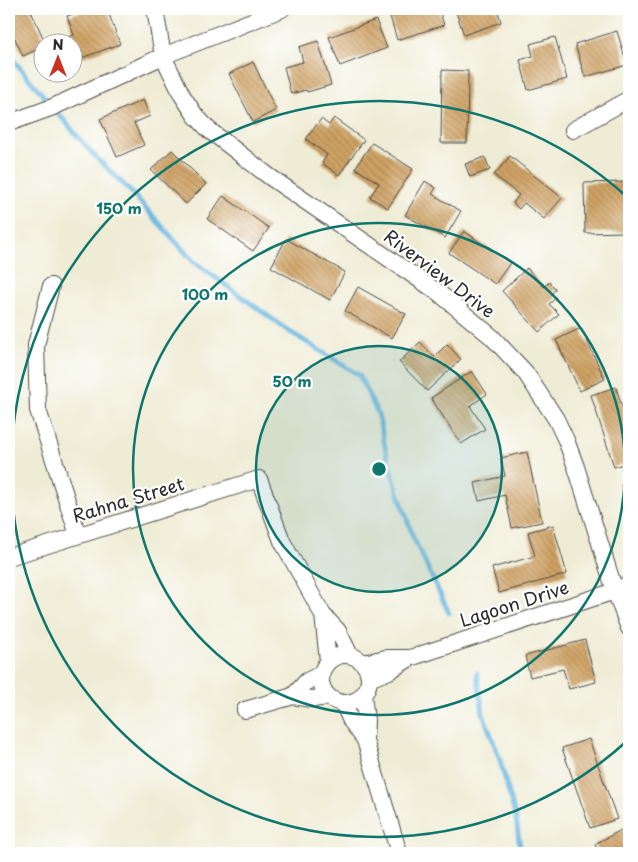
<svg xmlns="http://www.w3.org/2000/svg" width="638" height="862" font-family="'Playpen Sans',sans-serif">
<defs>
<pattern id="building-back-hatch" width="6" height="6" patternUnits="userSpaceOnUse" patternTransform="scale(1.25)"><rect width="6" height="6" fill="#d0a365"/><path d="M-1 5l2 2M0 0l6 6M5-1l2 2" fill="none" stroke="#a98553"/></pattern>
</defs>
<rect width="100%" height="100%" fill="#fff"/>
<filter id="ink" filterUnits="userSpaceOnUse"><feTurbulence type="fractalNoise" baseFrequency=".02" numOctaves="2"/><feDisplacementMap in="SourceGraphic" scale="10" xChannelSelector="R" yChannelSelector="G"/><feConvolveMatrix kernelMatrix="1 2 1 2 8 2 1 2 1" color-interpolation-filters="sRGB"/></filter>
<filter id="wash" filterUnits="userSpaceOnUse"><feTurbulence type="fractalNoise" baseFrequency=".0096" numOctaves="4" result="noise"/><feDisplacementMap in="SourceGraphic" scale="20" xChannelSelector="R" yChannelSelector="G"/><feGaussianBlur stdDeviation="1.12" result="paint"/><feColorMatrix in="noise" values="0 0 0 0 0 0 0 0 0 0 0 0 0 0 0 0 0 1.4 0 .05"/><feComposite in="paint" operator="in"/></filter>
<g filter="url(#wash)">
<rect width="100%" height="100%" fill="#efecd5"/>
<g fill="none" stroke-linecap="round" stroke-linejoin="round">
<path stroke="#64b5df" stroke-width="5" d="M9,55L91,152L133,194L193,261L287,330L359,375L378,414L389,465L413,537L449,613
M477,673L483,714L499,757L516,819L521,853"/>
</g>
<g id="blocks">
<path fill="url(#building-back-hatch)" d="M9,9H30L45,42H42V47L23,56L9,26Z
M89,9H107L120,44L73,61L72,42H66L65,38L74,35L67,16Z
M402,9H439L444,25L397,40L389,13Z
M455,9H497L501,22L464,35Z
M376,20L387,48L340,66L329,37Z
M617,31L627,65L585,77L575,44Z
M555,37L567,79L528,90L520,60L533,56L530,44Z
M318,41L331,85L307,92L306,90L291,94L284,67L303,62L299,47Z
M253,62L276,110L253,122L229,74Z
M442,70L468,71L467,143H441Z
M143,100L150,116L134,123L144,145L117,157L100,119Z
M334,118L364,140L339,175L322,163L327,155L306,139L321,119L329,125Z
M372,143L413,169L388,208L370,197L379,183L355,168Z
M172,150L206,184L186,204L151,170Z
M510,156L562,198L544,219L524,203L519,209L513,203L519,195L494,175Z
M485,157L490,170L470,177L465,164Z
M425,181L436,188L432,194L461,211L445,238L405,215Z
M625,182L626,232L585,233L584,183Z
M223,196L269,228L253,251L207,219Z
M464,231L510,263L495,284L449,253Z
M286,239L345,272L330,300L271,267Z
M527,268L544,287L549,282L556,289L551,294L556,298L549,304L559,314L539,332L502,291Z
M358,287L406,314L392,338L345,311Z
M581,328L605,379L580,391L556,340Z
M420,342L434,357L447,344L461,359L427,391L399,362Z
M472,371L487,394L470,406L485,429L461,444L431,398Z
M616,387L629,430V462L614,467L591,395Z
M527,452L542,522L512,528L505,495L479,501L475,483L505,476L501,458Z
M629,482V511L621,485Z
M553,525L567,574L499,593L492,568L535,556L528,532Z
M585,640L596,682L569,689L563,669L530,677L525,656Z
M589,739L617,819L590,828L562,748Z
M623,829L629,842V853H599L595,844Z"/>
</g>
</g>
<g filter="url(#ink)">
<use href="#blocks" fill-opacity="0" stroke="#484844" stroke-width="1"/>
<g fill="none" stroke-linecap="round" stroke-linejoin="round">
<defs>
<path id="street" d="M155,9L163,56L182,95L195,115L209,130L270,177L439,293L492,337L525,372L556,419L566,440L576,467L615,591L629,628
M9,123L53,107L163,56L282,9
M573,130L629,99
M51,286L36,345L38,410L78,535
M9,557L259,479L282,541L323,615
M321 679a24 24 0 1 1 48 0a24 24 0 1 1-48 0Z
M410,658L615,591L629,584
M328,661L323,615L338,631L350,655
M363,663L386,658H410L389,671L369,679
M321,674L307,681L293,696L312,699L329,697
M343,703L351,721L365,740L366,720L363,694
M245,710L293,696
M365,740L399,853"/>
</defs>
<use href="#street" stroke="#484844" stroke-width="18"/>
<use href="#street" stroke="#fff" stroke-width="16"/>
</g>
</g>
<circle cx="379" cy="469" r="123" fill="#0f766e" fill-opacity=".12"/>
<g fill="none" stroke="#0f766e" stroke-width="2.5">
<circle cx="379" cy="469" r="123"/>
<circle cx="379" cy="469" r="246"/>
<path d="M628 740A368 368 0 1 1 628 198"/>
</g>
<g text-anchor="middle" dominant-baseline="central" stroke-width="4.5" stroke-linejoin="round" paint-order="stroke">
<g font-size="18" fill="#2b2b2b" stroke="#fff">
<text transform="translate(440 273) rotate(37)">Riverview Drive</text>
<text transform="translate(128 499) rotate(-17)">Rahna Street</text>
<text transform="translate(514 603) rotate(-18)">Lagoon Drive</text>
</g>
</g>
<circle cx="379" cy="469" r="8" fill="#0f766e" stroke="#fff" stroke-width="2.5"/>
<g font-size="15" text-anchor="middle" font-weight="bold" fill="#0f766e" stroke="#fff" stroke-width="4.5" stroke-linejoin="round" paint-order="stroke">
<text x="119" y="214">150 m</text>
<text x="205" y="300">100 m</text>
<text x="292" y="387">50 m</text>
</g>
<rect width="638" height="862" fill="none" stroke="#fff" stroke-width="30"/>
<g transform="translate(58 58)"><circle r="24" fill="#ffffff" stroke="#aaaaaa"/>
<path d="M0-4L9 19L0 12L-9 19Z" fill="#c8321e"/>
<text y="-8" font-size="14" font-weight="bold" text-anchor="middle" fill="#2b2b2b">N</text>
</g>
</svg>
